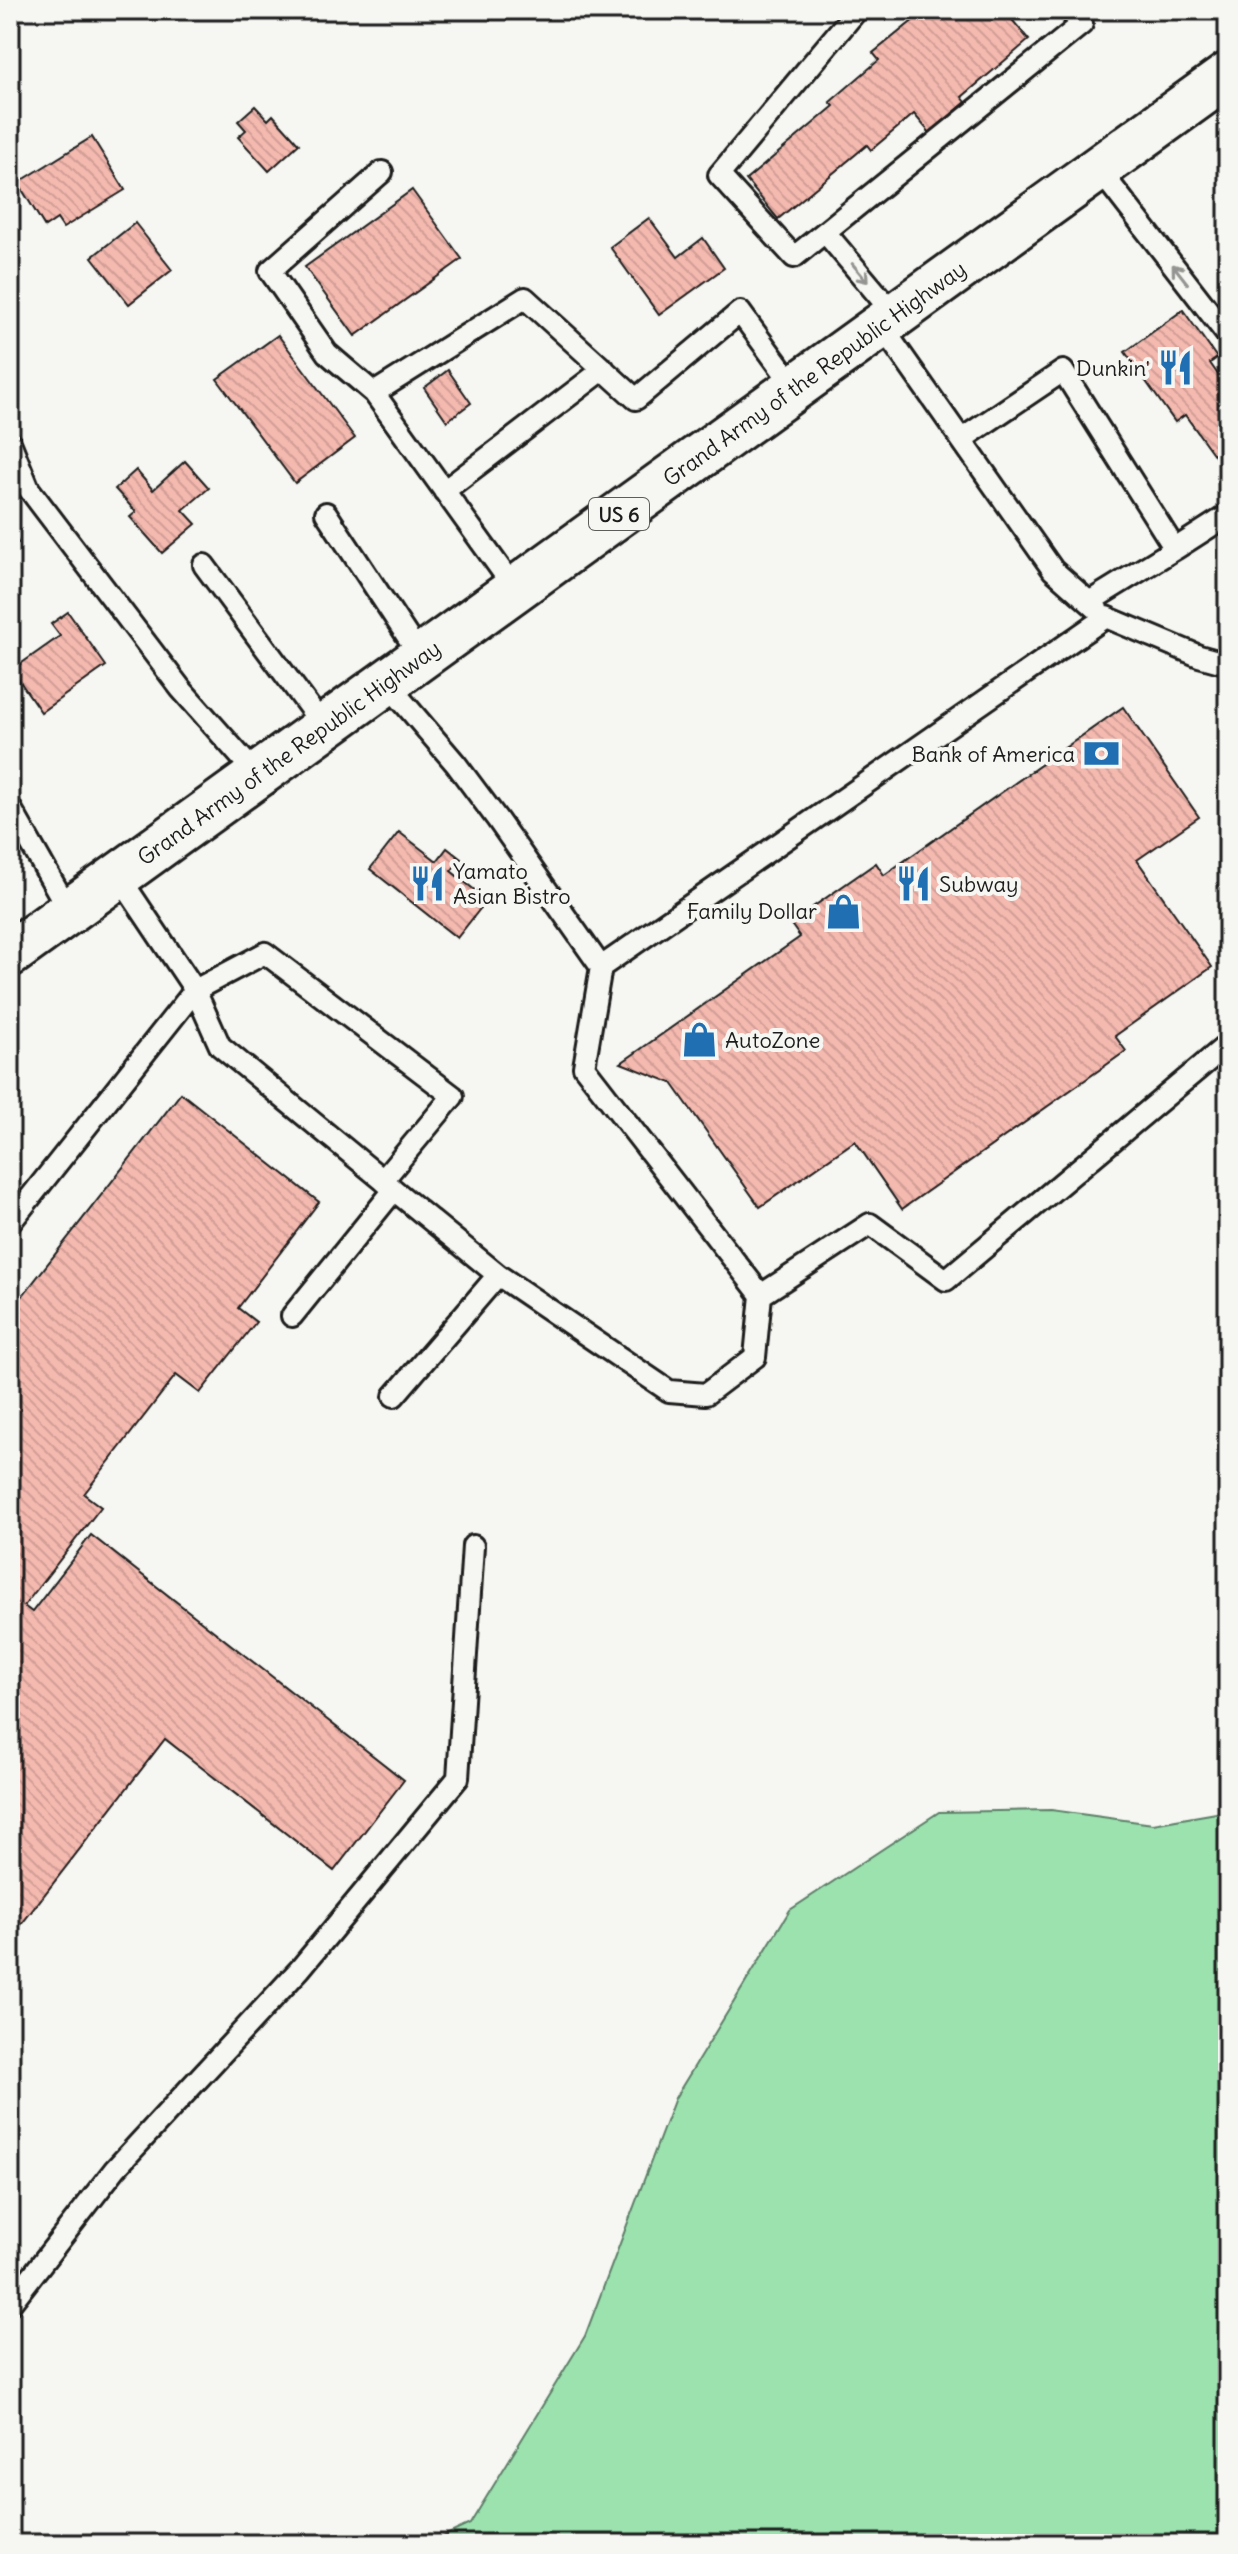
<svg xmlns="http://www.w3.org/2000/svg" width="1238" height="2554" font-family="Delius,sans-serif">
<defs>
<pattern id="building-back-hatch" width="6" height="6" patternUnits="userSpaceOnUse" patternTransform="scale(2)"><rect width="6" height="6" fill="#f4b9af"/><path d="M-1 5l2 2M0 0l6 6M5-1l2 2" fill="none" stroke="#d19e96"/></pattern>
</defs>
<rect width="100%" height="100%" fill="#f6f6f2"/>
<filter id="ink" filterUnits="userSpaceOnUse"><feTurbulence type="fractalNoise" baseFrequency=".0125" numOctaves="2"/><feDisplacementMap in="SourceGraphic" scale="16" xChannelSelector="R" yChannelSelector="G"/><feConvolveMatrix kernelMatrix="1 2 1 2 8 2 1 2 1" color-interpolation-filters="sRGB"/></filter>
<g filter="url(#ink)">
<path fill="#9be2af" stroke="#5c7f66" stroke-width="2" d="M1051,1810L1153,1824L1228,1811V2544H427L470,2524L585,2336L675,2098L790,1910L939,1812Z"/>
<path fill="url(#building-back-hatch)" stroke="#1c1c1c" stroke-width="2" d="M926,10H1004L1029,40L962,97L966,102L930,133L914,114L871,150L867,145L778,219L746,180L834,106L830,102L879,60L873,53Z
M255,106L268,120L273,115L299,144L269,171L238,137L246,130L238,121Z
M92,137L125,190L63,228L57,219L45,227L18,183Z
M412,190L462,259L355,336L305,267Z
M649,218L678,257L703,238L724,268L659,315L610,247Z
M135,223L172,270L129,304L92,257Z
M1183,310L1217,358L1210,363L1228,389V453L1217,459L1185,415L1175,422L1125,352Z
M278,335L355,438L295,483L217,379Z
M448,370L471,403L447,421L424,388Z
M185,461L209,488L183,510L196,524L162,553L130,517L136,512L115,489L136,470L153,490Z
M10,524L18,543L10,546Z
M68,612L106,666L41,712L12,670L60,636L51,624Z
M1123,707L1199,817L1137,860L1212,967L1115,1036L1126,1051L902,1209L855,1141L760,1207L672,1083L621,1063L800,937L790,923L876,863L884,875Z
M399,832L437,861L447,848L461,859L451,871L487,900L457,938L370,869Z
M181,1093L319,1202L238,1308L256,1322L200,1393L176,1375L84,1494L101,1507L24,1606L32,1612L91,1535L404,1780L334,1871L165,1739L10,1939V1312Z"/>
<g fill="none" stroke-linecap="round" stroke-linejoin="round">
<defs>
<path id="lane" d="M857,10L719,175L794,257L1082,24L1069,10
M1098,168L1228,336
M825,232L894,314
M880,324L1053,570L1097,609
M374,393L327,353L270,271L382,172
M962,439L1063,371L1175,549L1089,602
M10,442L29,489L181,689L257,775
M444,491L604,369
M326,513L421,657
M1175,549L1228,515
M204,565L324,727
M515,589L374,393L525,298L636,399L740,312L794,386
M386,682L456,764L497,819L601,967L584,1067L761,1295L870,1224L946,1280L1228,1044
M10,807L69,911
M601,967L1106,617L1199,656L1228,664
M383,1180L453,1096L265,953L195,990L220,1046L383,1180L394,1190L498,1275L394,1396
M10,1223L195,990L118,875
M498,1275L669,1391L706,1394L755,1357L761,1295
M292,1316L394,1190
M10,2304L115,2169L300,1969L458,1778L473,1546"/>
<g id="primary">
<path id="s1" d="M10,954L1228,75"/>
</g>
</defs>
<use href="#lane" stroke="#1c1c1c" stroke-width="26"/>
<use href="#primary" stroke="#1c1c1c" stroke-width="50"/>
<use href="#lane" stroke="#f6f6f2" stroke-width="20"/>
<use href="#primary" stroke="#f6f6f2" stroke-width="44"/>
</g>
<defs><path id="oneway-shaft" d="M-6 0H5M1.5-3L5.5 0L1.5 3" fill="none" stroke-width="1.6" stroke-linecap="round" stroke-linejoin="round" transform="scale(2)"/></defs>
<g stroke="#949492">
<use href="#oneway-shaft" transform="translate(860 273) rotate(50)"/>
<use href="#oneway-shaft" transform="translate(1180 274) rotate(-128)"/>
</g>
</g>
<defs>
<symbol id="restaurant-bare" viewBox="-9 -9 18 18"><path d="M-5-6h1v4h1v-4h1v4h1v-4h1v5L-1.5 .5V6h-2V.5L-5-1ZM5-6V6H3V1.5H1.5Q1.5-4 5-6Z" fill="#1f6fb2" stroke="#f6f6f2" stroke-width="2.5" paint-order="stroke"/></symbol>
<symbol id="bank-bare" viewBox="-9 -9 18 18"><path d="M-6-4H6V4H-6ZM0-2.3a2.3 2.3 0 1 0 0 4.6a2.3 2.3 0 1 0 0-4.6Z" fill="#1f6fb2" stroke="#f6f6f2" stroke-width="2.5" paint-order="stroke"/></symbol>
<symbol id="shop-bare" viewBox="-9 -9 18 18"><path d="M-5-2.5h2.3a2.7 3.5 0 0 1 5.4 0H5L5.5 6h-11ZM-1.5-2.5h3a1.5 2.3 0 0 0-3 0Z" fill="#1f6fb2" stroke="#f6f6f2" stroke-width="2.5" paint-order="stroke"/></symbol>
</defs>
<g fill-rule="evenodd">
<use href="#restaurant-bare" x="1150" y="342" width="51" height="51"/>
<use href="#bank-bare" x="1076" y="728" width="51" height="51"/>
<use href="#restaurant-bare" x="402" y="858" width="51" height="51"/>
<use href="#restaurant-bare" x="888" y="858" width="51" height="51"/>
<use href="#shop-bare" x="818" y="886" width="51" height="51"/>
<use href="#shop-bare" x="674" y="1014" width="51" height="51"/>
</g>
<g text-anchor="middle" dominant-baseline="central" stroke-width="8" stroke-linejoin="round" paint-order="stroke">
<rect fill="#f6f6f2" stroke="#5d5d5c" stroke-width="2" x="589" y="498" width="60" height="32" rx="6"/>
<g font-size="20" font-weight="bold" fill="#1c1c1c">
<text x="619" y="514">US 6</text>
</g>
<g font-size="22" fill="#1c1c1c" stroke="#f6f6f2" text-anchor="end">
<text x="1150" y="368">Dunkin'</text>
<text x="1075" y="754">Bank of America</text>
<text x="453" y="871" text-anchor="start">Yamato<tspan x="453" dy="25">Asian Bistro</tspan></text>
<text x="939" y="884" text-anchor="start">Subway</text>
<text x="817" y="911">Family Dollar</text>
<text x="725" y="1040" text-anchor="start">AutoZone</text>
</g>
<g font-size="22" fill="#1c1c1c" stroke="#f6f6f2">
<text stroke="none"><textPath href="#s1" startOffset="992">Grand Army of the Republic Highway</textPath></text>
<text stroke="none"><textPath href="#s1" startOffset="344">Grand Army of the Republic Highway</textPath></text>
</g>
</g>
<rect width="1238" height="2554" fill="none" stroke="#f6f6f2" stroke-width="40"/>
<rect x="20" y="20" width="1198" height="2514" fill="none" stroke="#1c1c1c" stroke-width="3" filter="url(#ink)"/>
</svg>
